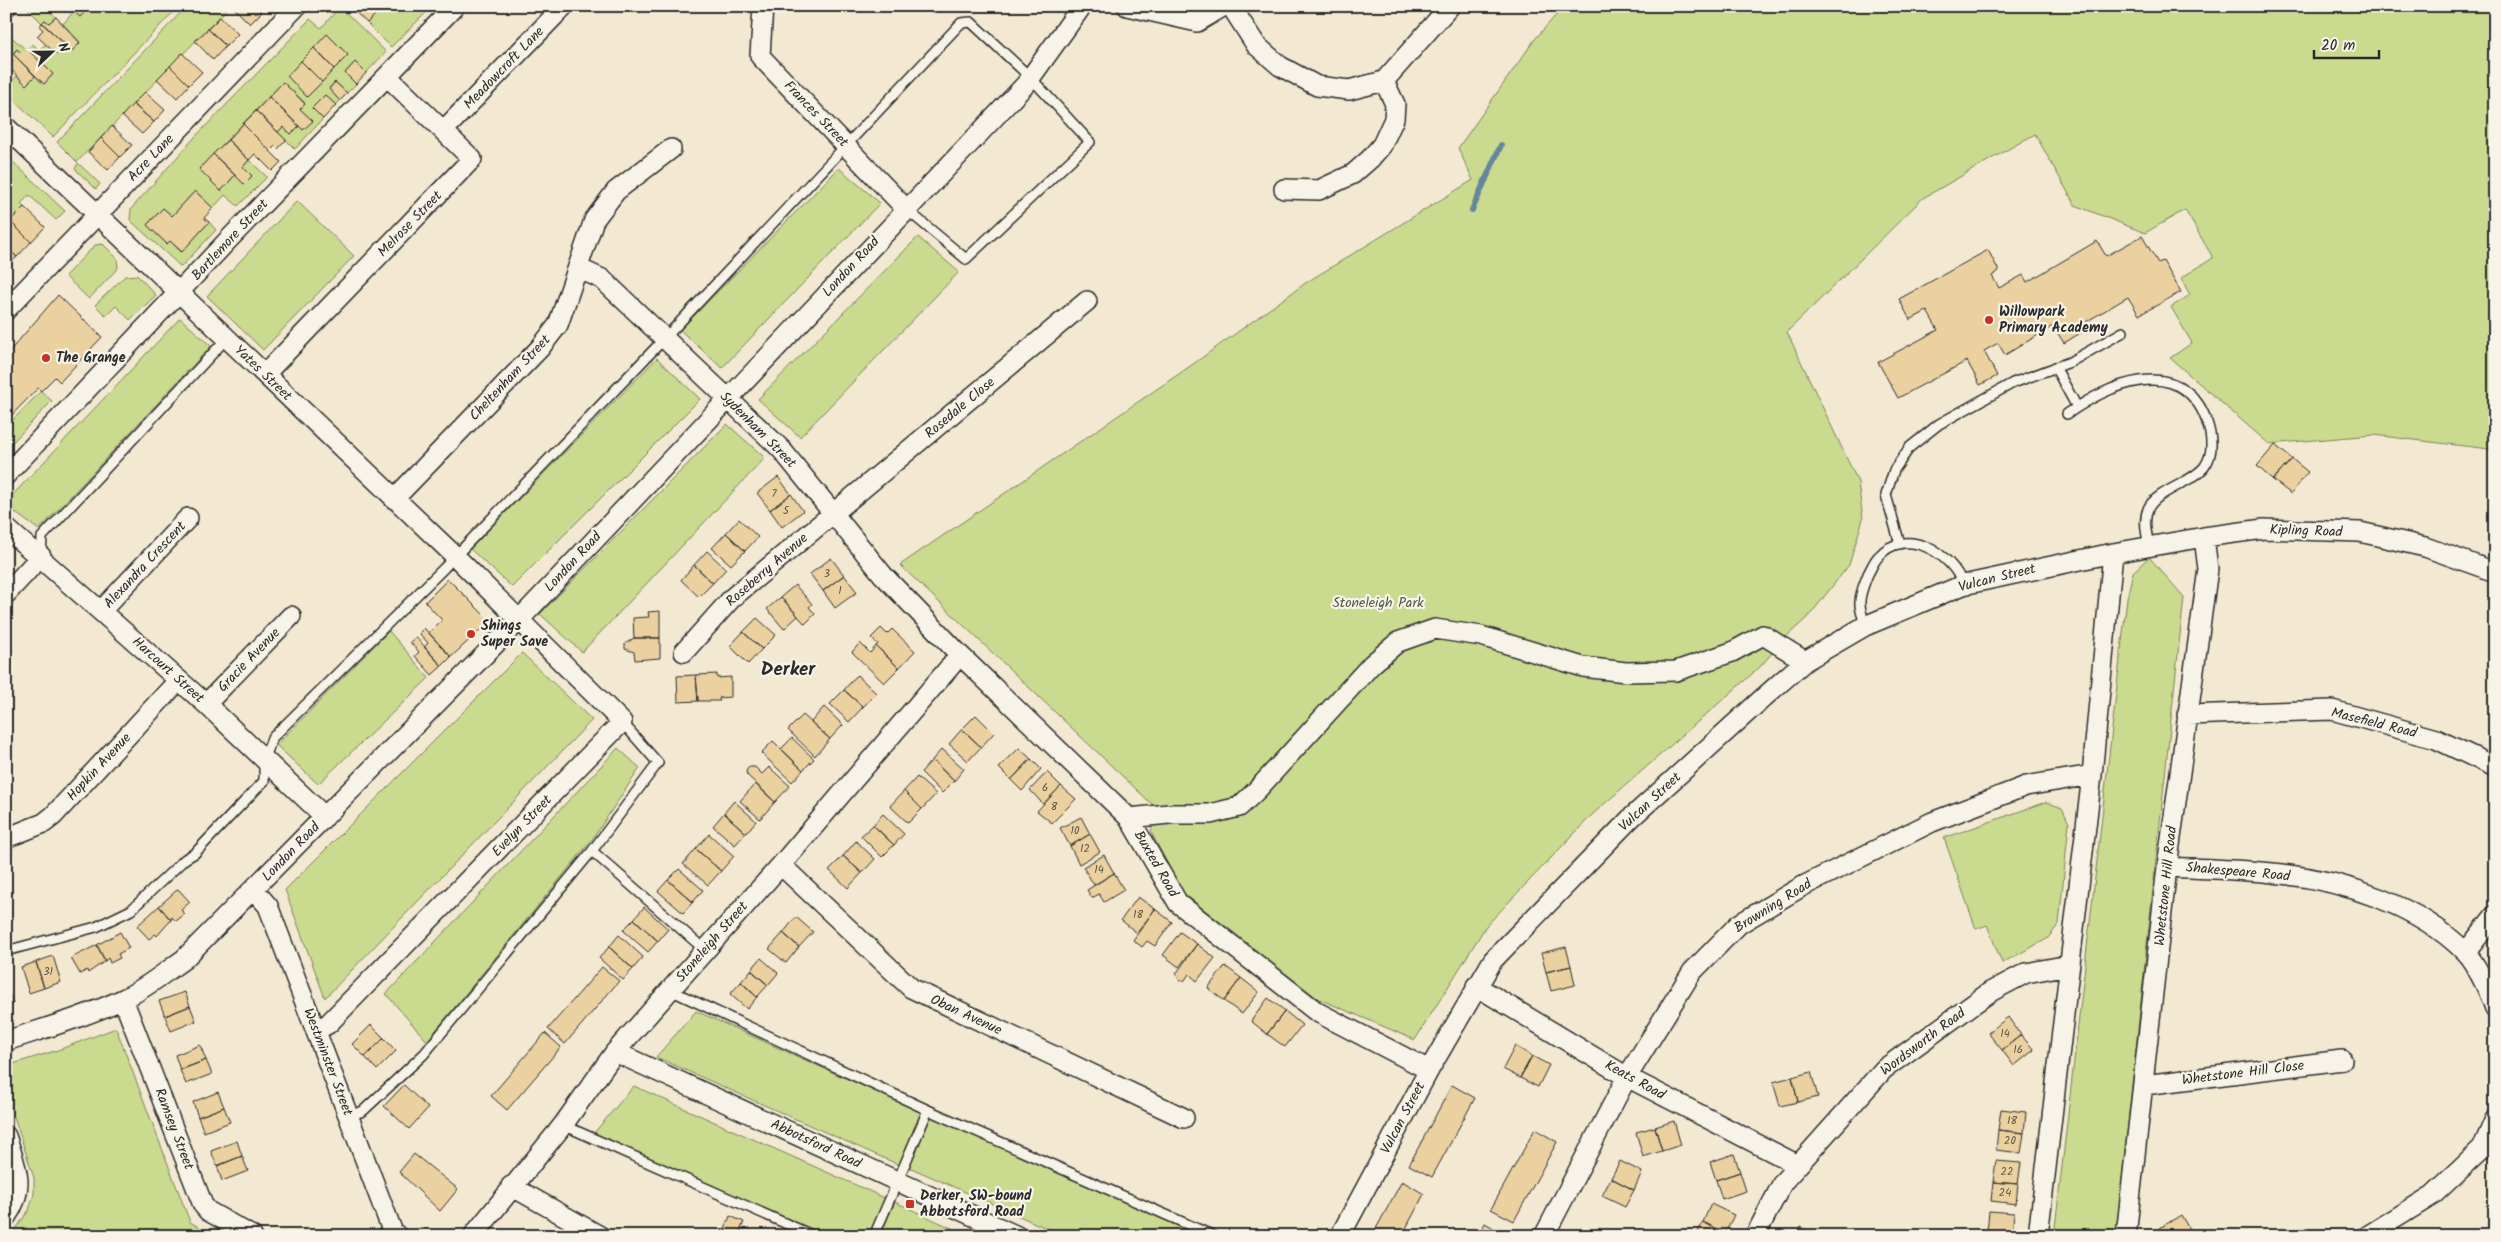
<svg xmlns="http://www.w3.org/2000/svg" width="2501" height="1242" font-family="Kalam,sans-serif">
<rect width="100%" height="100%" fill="#f3e9d2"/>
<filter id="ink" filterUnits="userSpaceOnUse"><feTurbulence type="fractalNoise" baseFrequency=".02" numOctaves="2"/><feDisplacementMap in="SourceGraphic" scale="10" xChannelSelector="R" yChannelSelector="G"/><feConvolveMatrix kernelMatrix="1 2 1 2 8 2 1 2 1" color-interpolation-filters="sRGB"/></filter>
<g filter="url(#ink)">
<path fill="#cada8e" stroke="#7a825c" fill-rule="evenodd" d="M31,6H44L56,17L49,23L45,20L42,23L28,9Z
M90,6H179L53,137L13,99L6,104V75L12,81L17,76L26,85L35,76L44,84L53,74L27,49L33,44L39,50L46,44L56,54L65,44L72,51L80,42L63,24L74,11L80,17Z
M187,6H230L77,162L57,142Z
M383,6H433L391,47L367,23Z
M1564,6H2495V452L2489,449L2373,435L2269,444L2170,358L2192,343L2171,307L2190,295L2181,278L2213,258L2185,210L2145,233L2075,205L2035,134L1923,198L1787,332L1858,482L1863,519L1849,565L1810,615L1786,637L1760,667L1593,814L1486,926L1415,1040L1317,998L1182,892L1151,832L1157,809L900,565L1189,367L1307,282L1473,180L1458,148L1535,39Z
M340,7L386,52L366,73L355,62L345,73L356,84L347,93L335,82L329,88L340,101L336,105L325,95L312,108L323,119L295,149L278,132L283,127L291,134L299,126L303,130L312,121L300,109L305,103L283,82L199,169L221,190L249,160L267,177L238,206L225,195L213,208L195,191L172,216L163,208L147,225L167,244L170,241L181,252L209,222L216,230L181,267L130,220L131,209L195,137L310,19L321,28ZM327,35L307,96L287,76Z
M6,32L25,49L21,53L16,50L9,57L13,61L8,66Z
M11,160L65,211L56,220L29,195L21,204L24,207L6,225V165Z
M78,163L100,184L96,189L75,169Z
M839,168L880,203L722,368L680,330Z
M297,201L354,256L263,350L207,296Z
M918,237L959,272L800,437L758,399Z
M103,244L117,258L118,268L89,299L65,276L95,245Z
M137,275L156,295L130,320L116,306L106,316L95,305L125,276Z
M180,318L211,346L39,530L6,506V502Z
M657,358L700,399L512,587L470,549Z
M41,391L52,401L6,449V427Z
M727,424L765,458L582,652L540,614Z
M2149,557L2184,597L2116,1236H2054L2127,598L2133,572Z
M389,631L429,678L318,784L276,745Z
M522,653L592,720L325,998L285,890Z
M618,748L640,768L591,841L427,1041L386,994Z
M2046,802L2062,808L2069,823L2059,924L2047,939L2002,963L1987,925L1976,929L1944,838Z
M696,1011L921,1112L899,1165L656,1057Z
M116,1028L190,1222L214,1236H11L29,1210L34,1194V1178L6,1092V1066L58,1050Z
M634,1086L887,1199L872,1236H823L593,1134Z
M932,1115L1201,1236H1064L909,1167Z
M895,1202L969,1236H880Z"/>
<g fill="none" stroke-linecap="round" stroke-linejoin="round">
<path stroke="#63869c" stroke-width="6" d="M1472,210L1501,145"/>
</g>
<path fill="#ebd1a0" stroke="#2b2b2b" d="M68,6H87L88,8L80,17Z
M232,6H255L262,12L250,24Z
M349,6H376L380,10L367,23Z
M56,17L80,43L72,51L42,23L45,20L49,23Z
M220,17L238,34L226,46L208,29Z
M42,23L65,44L56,54L37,36L43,30L39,26Z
M208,29L226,46L213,60L195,41Z
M327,34L348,55L334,69L314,48Z
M26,48L53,74L44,84L13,54L17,49L21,53Z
M314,48L334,69L322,82L301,61Z
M182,53L202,72L189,85L170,66Z
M13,54L35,76L26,85L8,66L13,61L9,57Z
M301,61L322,82L307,97L287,76Z
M355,62L366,73L356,84L345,73Z
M170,66L189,85L177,98L157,79Z
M283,82L305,104L300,109L313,121L303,130L269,97Z
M335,82L347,93L340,101L329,89Z
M145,92L165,110L154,122L133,104Z
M325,95L336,105L323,119L312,108Z
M269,97L299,126L291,134L283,127L278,132L256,111Z
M133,104L154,122L142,134L122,116Z
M256,111L286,140L278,149L275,146L270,151L243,124Z
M243,124L281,162L272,171L255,154L249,160L228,140Z
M112,126L132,145L120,157L101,138Z
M101,138L120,157L108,170L88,152Z
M228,140L249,160L243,167L252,176L244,184L213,154Z
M213,154L235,175L221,191L199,169Z
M195,191L213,208L204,218L209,222L182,252L170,241L167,244L147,225L163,208L172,216Z
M24,207L45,227L31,242L10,221Z
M10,221L31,242L17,257L6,247V225Z
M2142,236L2158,263L2163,261L2181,292L2139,315L2128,297L2084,323L2087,329L2064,343L2053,326L2005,355L1998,343L1984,351L1997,376L1980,385L1967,361L1898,398L1878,362L1938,330L1927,311L1910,320L1899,299L1988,250L1999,271L1992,276L1999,288L2023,275L2027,282L2097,241L2106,256Z
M6,247L17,257L6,267Z
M58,295L102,337L60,382L55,377L41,391L38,388L6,421V362L11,356L8,353Z
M2275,445L2292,459L2273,480L2257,466Z
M2292,459L2308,472L2291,494L2273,480Z
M778,477L791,494L770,510L757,493Z
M791,494L803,511L782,527L770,510Z
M739,519L758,537L745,551L726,533Z
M726,533L745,551L731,565L712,548Z
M707,551L726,569L713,583L694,565Z
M831,558L844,575L823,591L810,574Z
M694,565L713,583L699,597L681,580Z
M844,575L857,592L835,608L823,591Z
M448,579L490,621L451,657L429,633L442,620L425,602Z
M795,585L812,604L809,607L815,614L805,624L781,597Z
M781,597L798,616L784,629L767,609Z
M660,611V638H634L633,618L649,617L648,612Z
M757,618L776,635L762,649L743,632Z
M424,628L451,657L442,666L424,647L428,643L419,633Z
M881,628L887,634L892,629L915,651L899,668L876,646L878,644L871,638Z
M743,632L762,649L748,664L730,646Z
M416,637L442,666L432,675L415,656L419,652L410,642Z
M634,638H660V658L635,660L634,652L625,649V644Z
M860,643L870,653L876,646L899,668L884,683L852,652Z
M717,674V678L731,677V697L719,698L720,701H698L696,675Z
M696,675L698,701L678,702L677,676Z
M857,675L876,693L863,707L844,690Z
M844,690L863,707L849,722L830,704Z
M824,707L843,725L830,739L811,722Z
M803,715L830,739L815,756L788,730Z
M976,715L994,733L981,747L962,729Z
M962,729L981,747L968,761L949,744Z
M792,738L814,759L803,770L781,749Z
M773,741L803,770L792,782L761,753Z
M1019,748L1031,759L1011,780L999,768Z
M942,749L964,769L954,781L932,760Z
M1031,759L1041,769L1022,791L1011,780Z
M932,760L954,781L942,793L921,772Z
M749,767H755L762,774L769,767L790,786L775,802L747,775L746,771Z
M1047,772L1061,786L1043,804L1030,790Z
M917,777L936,794L922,809L904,791Z
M755,784L775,802L760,819L740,801Z
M1061,786L1076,799L1052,823L1037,811Z
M904,791L922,809L908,823L890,806Z
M734,801L756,821L746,833L724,813Z
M724,813L746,833L735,845L713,826Z
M883,814L904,834L894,845L873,825Z
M1081,817L1090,834L1070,846L1060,828Z
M873,825L894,845L882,857L861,836Z
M709,834L734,856L721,871L696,849Z
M1090,834L1100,852L1079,864L1070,846Z
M856,841L875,859L862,873L843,856Z
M696,849L721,871L708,885L683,864Z
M1104,855L1114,873L1094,885L1083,867Z
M843,856L862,873L848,888L829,870Z
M679,869L703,890L693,902L668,880Z
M1114,873L1124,890L1104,902L1099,894L1092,898L1087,890Z
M668,880L693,902L683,913L658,891Z
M178,889L190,902L181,910L185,914L176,921L172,917L171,920L159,906Z
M1138,897L1155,909L1137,933L1121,920Z
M159,906L171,920L157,936L155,934L149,939L137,926Z
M644,907L668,929L658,941L634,919Z
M1155,909L1172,922L1155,946L1147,941L1142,947L1133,940Z
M796,917L813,932L799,947L783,933Z
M634,919L658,941L648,952L623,930Z
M120,932L129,948L118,954L120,958L110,963L108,958L105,961L97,945Z
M1180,932L1197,944L1179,967L1163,955Z
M783,933L799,947L786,963L769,949Z
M619,935L643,957L633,969L609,947Z
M1197,944L1215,958L1197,981L1189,974L1185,980L1180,981L1176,974Z
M97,945L105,961L88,973L87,970L80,974L71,958Z
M609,947L633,969L623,980L599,958Z
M1566,947L1571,966L1546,972L1541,953Z
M53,956L61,982L44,988L36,962Z
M761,958L778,973L768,985L751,970Z
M36,962L44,988L29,993L21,967Z
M1225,966L1241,978L1224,1001L1208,988Z
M1571,966L1575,985L1551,991L1546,972Z
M602,967L619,981L565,1044L548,1029Z
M751,970L768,985L757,997L741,982Z
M1241,978L1259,992L1242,1014L1224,1001Z
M741,982L757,997L747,1009L730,994Z
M6,985L13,1004L6,1007Z
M185,992L190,1006L165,1016L159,1001Z
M1268,998L1285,1011L1267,1034L1251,1021Z
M190,1006L196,1021L171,1031L165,1016Z
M1285,1011L1302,1025L1285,1047L1267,1034Z
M2008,1017L2021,1035L2002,1050L1988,1033Z
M371,1025L384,1038L365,1057L352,1044Z
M545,1033L561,1047L507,1110L491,1096Z
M2021,1035L2034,1050L2014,1066L2002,1050Z
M384,1038L396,1051L377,1070L365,1057Z
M200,1045L206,1060L180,1070L175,1055Z
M1515,1046L1532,1056L1520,1078L1503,1069Z
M1532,1056L1549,1065L1538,1087L1520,1078Z
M206,1060L212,1074L186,1084L180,1070Z
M1811,1072L1818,1097L1798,1102L1792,1077Z
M1792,1077L1798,1102L1780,1106L1773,1082Z
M404,1085L428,1108L409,1129L384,1106Z
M1452,1085L1475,1098L1432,1177L1409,1165Z
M218,1092L224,1107L198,1117L193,1102Z
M224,1107L230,1122L204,1132L198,1117Z
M2001,1109L2026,1112L2024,1133L1998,1130Z
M1674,1121L1681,1145L1662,1151L1655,1127Z
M1655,1127L1662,1151L1643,1157L1636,1132Z
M1535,1129L1557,1142L1514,1221L1491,1209Z
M1998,1130L2024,1133L2021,1153L1996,1150Z
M237,1141L242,1156L217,1166L211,1151Z
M414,1154L458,1189L440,1211L399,1172Z
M1734,1154L1740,1172L1716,1180L1710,1162Z
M242,1156L248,1171L222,1181L217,1166Z
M1620,1161L1642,1172L1634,1190L1611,1178Z
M1996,1161L2021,1163L2018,1184L1993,1182Z
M1740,1172L1746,1191L1722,1199L1716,1180Z
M1611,1178L1634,1190L1625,1207L1602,1196Z
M1402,1181L1424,1194L1402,1236H1372Z
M1993,1182L2018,1184L2016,1204L1991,1201Z
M1711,1204L1734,1215L1725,1233L1703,1222Z
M1989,1211L2014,1213L2012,1235L1987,1232Z
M2181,1215L2192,1234L2164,1236L2160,1228Z
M730,1216L744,1222L740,1231L747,1234V1236H722Z
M1703,1222L1725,1233L1724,1236H1696Z
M1485,1223L1507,1236H1478Z
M1800,1227L1818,1236H1796Z
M1987,1232L2012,1235V1236H1987Z"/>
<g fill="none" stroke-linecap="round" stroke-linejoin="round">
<defs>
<path id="lane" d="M2055,367L2077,407
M2067,414C2089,399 2113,385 2140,381C2179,375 2202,397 2210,433C2212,444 2212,456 2205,466C2193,483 2155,491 2148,509C2143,521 2147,535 2149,547
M1900,544L1886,495L1894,470L1910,447L1939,424L2013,383L2070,362L2123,332
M41,556L42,537L227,338
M1865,626C1864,619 1860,611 1860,604C1859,595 1865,582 1868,574C1871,569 1874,561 1878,557C1905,525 1952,553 1963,585
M592,851L705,950
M6,951L96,927L131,910L185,859L195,853L264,781V761L272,738L444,568L665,338L961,23L971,22L1031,78L1090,142L966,259L906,209
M670,990L928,1110L1214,1236
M349,1116L363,1111L424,1054L592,851L658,763L622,722
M563,1125L814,1236
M380,1236L392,1230
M874,1236L928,1110"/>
<path id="street" d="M763,6L760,56L906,209
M1127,6L1197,22L1224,6
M1231,6L1256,45L1280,66L1317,86L1349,90L1384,81L1450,6
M6,7L7,6
M6,127L455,556L622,722L328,1024L317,1030
M444,130L564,6
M1284,189L1319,190L1353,174L1370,159L1382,145L1394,119L1395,104L1384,81
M578,268L602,279L781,449L883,575L960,655L1129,818L1178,903L1317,1012L1429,1070
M6,310L297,6
M265,374L472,159L387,76
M6,475L231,237L455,6
M394,499L540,348L558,325L594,220L616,191L671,149
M6,528L206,704L325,817
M6,594L41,556
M101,611L188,518
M684,652L732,598L1087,301
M206,704L291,616
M2187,715L2332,710L2436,739L2495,767
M1129,818L1169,814H1210L1239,807L1257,790L1372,664L1398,642L1435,629L1481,636L1583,667L1626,672L1676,671L1732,652L1763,635L1805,661
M6,838L44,823L53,816L179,680
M781,865L911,988L1184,1118
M2167,867C2205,869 2244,869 2282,874C2344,881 2420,906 2465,952C2475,962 2491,994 2495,1009
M254,890L268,906L392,1230L397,1236
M2466,952L2495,915
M1476,986L1627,1077L1798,1165
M123,999L203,1205L208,1211L252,1236
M6,1041C45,1028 85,1017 123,999C145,989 164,973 184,959L519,620L1026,84L1082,6
M615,1052L1017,1236
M2144,1085L2342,1060
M6,1136C16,1167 27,1188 6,1217
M511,1186L600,1236
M473,1236L563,1125L615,1052L781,865L960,655
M1340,1236L1429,1070L1493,960L1631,818L1763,698L1805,661L1865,626L1963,585L2113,553L2204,537L2264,529L2360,532L2425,547L2495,572
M1544,1236L1627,1077L1692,972L1739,924L1801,887L1932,822L2026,786L2092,775
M1755,1236L1783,1182L1884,1069L1990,992L2026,973L2069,965
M2038,1236L2092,775L2113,553
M2126,1236L2167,867L2208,569L2204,537
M2367,1236L2433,1195L2482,1149L2495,1119"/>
</defs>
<use href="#lane" stroke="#2b2b2b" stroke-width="12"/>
<use href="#street" stroke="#2b2b2b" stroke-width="22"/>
<use href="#lane" stroke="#f7f3e8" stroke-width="9"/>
<use href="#street" stroke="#f7f3e8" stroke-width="19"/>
</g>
</g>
<g fill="#c8321e" stroke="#f7f3e8" stroke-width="2">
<circle cx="1989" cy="320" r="5"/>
<circle cx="46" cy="358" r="5"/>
<circle cx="471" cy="634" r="5"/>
<rect x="905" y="1199" width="10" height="10" rx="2.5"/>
</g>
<g text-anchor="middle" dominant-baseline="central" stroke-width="4.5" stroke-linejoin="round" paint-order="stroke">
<g font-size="11" fill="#5b5448">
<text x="774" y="494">7</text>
<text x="786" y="511">5</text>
<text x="827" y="574">3</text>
<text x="840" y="591">1</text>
<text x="1045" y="788">6</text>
<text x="1054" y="807">8</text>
<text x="1075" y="831">10</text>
<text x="1085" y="849">12</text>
<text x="1099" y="870">14</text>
<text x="1138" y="915">18</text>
<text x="48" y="972">31</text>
<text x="2005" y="1034">14</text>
<text x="2018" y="1050">16</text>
<text x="2012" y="1121">18</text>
<text x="2010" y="1141">20</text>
<text x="2007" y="1172">22</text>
<text x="2005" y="1193">24</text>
</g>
<g font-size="14" fill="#2b2b2b" stroke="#f7f3e8">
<text transform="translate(504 68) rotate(-46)">Meadowcroft Lane</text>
<text transform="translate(816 114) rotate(46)">Frances Street</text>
<text transform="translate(151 158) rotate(-46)">Acre Lane</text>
<text transform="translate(410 224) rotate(-46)">Melrose Street</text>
<text transform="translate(230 240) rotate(-47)">Bartlemore Street</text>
<text transform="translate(851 267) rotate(-47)">London Road</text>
<text transform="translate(263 373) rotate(44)">Yates Street</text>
<text transform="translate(510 378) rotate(-47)">Cheltenham Street</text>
<text transform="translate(960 408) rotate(-40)">Rosedale Close</text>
<text transform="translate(758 430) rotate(45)">Sydenham Street</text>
<text transform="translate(2306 531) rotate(2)">Kipling Road</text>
<text transform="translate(573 562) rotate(-47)">London Road</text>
<text transform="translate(145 565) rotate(-47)">Alexandra Crescent</text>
<text transform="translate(767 570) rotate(-41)">Roseberry Avenue</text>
<text transform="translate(1997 578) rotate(-14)">Vulcan Street</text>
<text transform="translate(249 660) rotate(-46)">Gracie Avenue</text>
<text transform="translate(168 670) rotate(42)">Harcourt Street</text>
<text transform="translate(2374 723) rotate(14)">Masefield Road</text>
<text transform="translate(99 767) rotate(-47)">Hopkin Avenue</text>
<text transform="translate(1650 802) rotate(-43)">Vulcan Street</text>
<text transform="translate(522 826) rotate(-46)">Evelyn Street</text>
<text transform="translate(291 852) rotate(-46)">London Road</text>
<text transform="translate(1156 864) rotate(60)">Buxted Road</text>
<text transform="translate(2238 872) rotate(5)">Shakespeare Road</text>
<text transform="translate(2166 886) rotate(-84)">Whetstone Hill Road</text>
<text transform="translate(1773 906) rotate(-32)">Browning Road</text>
<text transform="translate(712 942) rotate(-49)">Stoneleigh Street</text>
<text transform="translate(966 1015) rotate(25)">Oban Avenue</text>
<text transform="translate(1923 1042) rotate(-37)">Wordsworth Road</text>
<text transform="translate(328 1062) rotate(69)">Westminster Street</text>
<text transform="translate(2243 1073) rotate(-7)">Whetstone Hill Close</text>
<text transform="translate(1635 1080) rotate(29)">Keats Road</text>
<text transform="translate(1403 1118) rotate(-62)">Vulcan Street</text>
<text transform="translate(174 1129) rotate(69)">Ramsey Street</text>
<text transform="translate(816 1144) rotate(25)">Abbotsford Road</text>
</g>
<g font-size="14" font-weight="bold" fill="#2b2b2b" stroke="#f7f3e8" text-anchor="start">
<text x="1999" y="312">Willowpark<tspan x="1999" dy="16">Primary Academy</tspan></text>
<text x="56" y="358">The Grange</text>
<text x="481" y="626">Shings<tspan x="481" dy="16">Super Save</tspan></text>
<text x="920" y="1196">Derker, SW-bound<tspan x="920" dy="16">Abbotsford Road</tspan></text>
</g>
<g font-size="14" fill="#535744" stroke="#f7f3e8">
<text x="1378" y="603">Stoneleigh Park</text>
</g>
<g font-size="19" font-weight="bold" fill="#2b2b2b" stroke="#f7f3e8">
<text x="788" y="670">Derker</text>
</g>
</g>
<rect width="2501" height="1242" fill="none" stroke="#f7f3e8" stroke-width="25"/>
<rect x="12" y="12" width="2476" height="1217" fill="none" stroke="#2b2b2b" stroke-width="2" filter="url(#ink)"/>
<g transform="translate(52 52) rotate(68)" stroke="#f7f3e8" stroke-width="4" paint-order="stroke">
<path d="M0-4L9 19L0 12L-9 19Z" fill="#2b2b2b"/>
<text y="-8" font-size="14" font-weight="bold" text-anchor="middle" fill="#2b2b2b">N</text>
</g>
<path d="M2314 50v8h65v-8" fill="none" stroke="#2b2b2b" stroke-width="2.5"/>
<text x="2321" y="50" font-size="15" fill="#2b2b2b" stroke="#f7f3e8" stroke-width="4" paint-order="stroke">20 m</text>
</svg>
